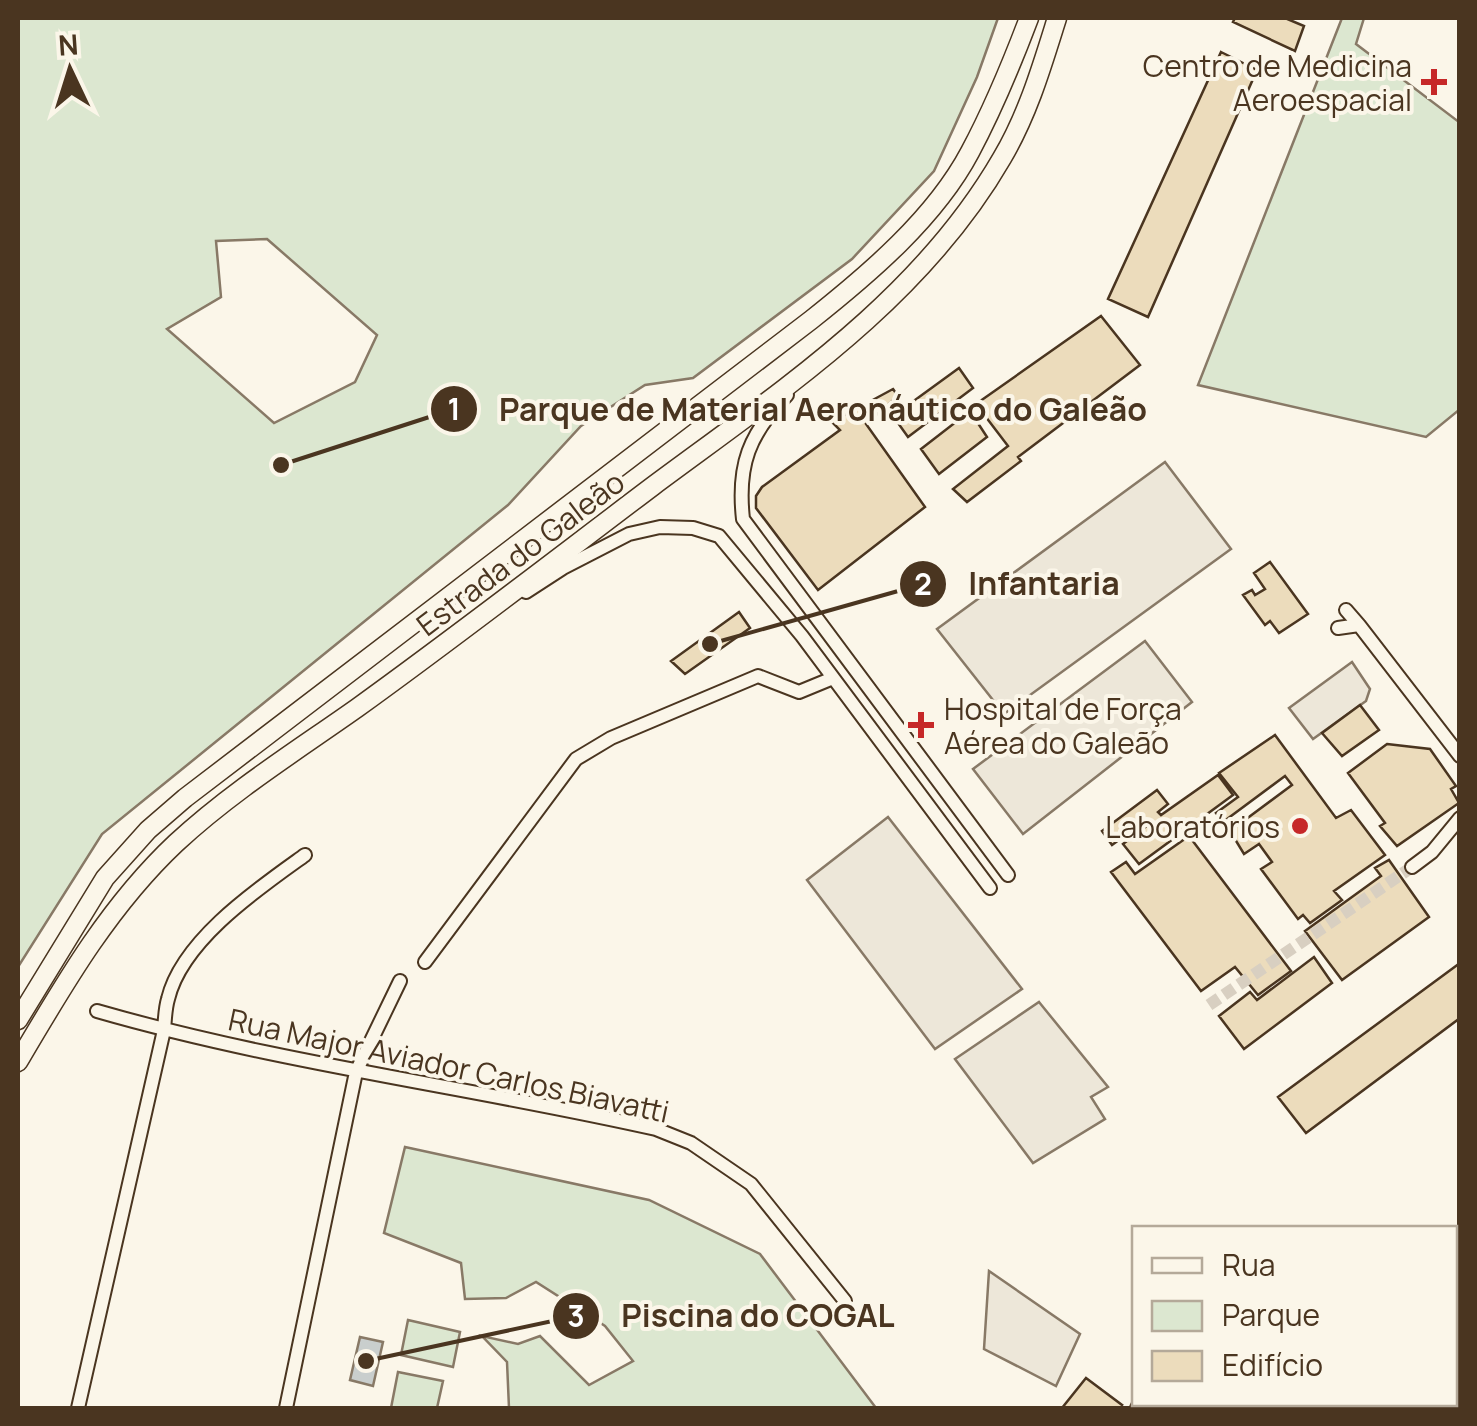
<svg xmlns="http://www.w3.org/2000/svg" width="1477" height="1426" font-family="Manrope,sans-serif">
<rect width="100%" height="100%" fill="#fbf6e9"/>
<path fill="#dce7d0" stroke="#887966" stroke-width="2.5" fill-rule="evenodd" d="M18,18H998L977,77L934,171L852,259L693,378L645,385L581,426L508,505L102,834L18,967ZM267,239L377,335L355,382L274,423L167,329L221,297L216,241Z
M1342,18H1364L1356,44L1459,122V410L1426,437L1198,385Z
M405,1147L649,1200L760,1254L876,1408H509L507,1362L482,1336L518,1344L540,1336L589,1385L633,1361L605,1326L536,1282L506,1298L465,1299L461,1263L384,1233Z
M408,1320L460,1332L453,1367L401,1355Z
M398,1372L443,1381L437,1408H391Z"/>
<path fill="#ede7d9" stroke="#887966" stroke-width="2.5" d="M1165,462L1231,549L1004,714L937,629Z
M1145,641L1192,702L1023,834L973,769Z
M1352,662L1370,689L1366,701L1313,739L1289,708Z
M888,817L1022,989L935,1049L807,880Z
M1039,1002L1108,1087L1091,1097L1105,1119L1033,1163L955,1059Z
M989,1271L1080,1334L1056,1386L984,1349Z"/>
<path fill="#c9cecd" stroke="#887966" stroke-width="2.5" d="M360,1337L383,1342L373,1386L350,1380Z"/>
<path fill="#ecdcbc" stroke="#4a3520" stroke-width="2.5" d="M1235,18H1285L1304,26L1295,51L1233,22Z
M1221,52L1257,70L1148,317L1108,299Z
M1101,316L1140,365L1018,457L1021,461L967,502L953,489L1008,446L976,404Z
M959,368L973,388L908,437L893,416Z
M893,389L898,396L866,424L925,507L818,590L756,508V496L762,487L840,430L832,422Z
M970,411L987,437L939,474L921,449Z
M1270,562L1308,614L1279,633L1270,621L1265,625L1243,595L1252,590L1255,595L1265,589L1254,573Z
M739,612L750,628L685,674L671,661Z
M1360,705L1379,730L1342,756L1322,733Z
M1275,735L1336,818L1351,810L1385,855L1334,891L1342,900L1310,923L1303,915L1298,919L1261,869L1272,862L1259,844L1244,854L1230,831L1292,785L1285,776L1223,822L1216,813L1238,797L1219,773Z
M1387,744L1430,749L1456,786L1451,789L1459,803L1397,846L1380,826L1385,823L1348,773Z
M1218,775L1233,795L1139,864L1123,844L1148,825L1145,821L1112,845L1102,831L1157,790L1168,804L1158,812L1161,815Z
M1189,836L1291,971L1258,995L1235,967L1201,991L1111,872L1126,862L1135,874Z
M1389,860L1429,917L1342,980L1305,931L1381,876L1375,868Z
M1314,957L1332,983L1244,1049L1219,1016L1250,992L1257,1000Z
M1460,963V1018L1306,1133L1278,1097Z
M1086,1378L1122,1405L1119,1408H1062Z"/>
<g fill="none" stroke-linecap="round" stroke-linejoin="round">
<path stroke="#d8cfc1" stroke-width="12" stroke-dasharray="12 6" stroke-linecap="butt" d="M1209,1005L1412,867"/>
<defs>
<path id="street" d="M787,395C749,434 737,465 743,519L1008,875
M526,592L563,568L629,534L660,527L693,528L719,536L802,636L990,888
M1359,625L1460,756
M1338,628L1359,625L1346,610
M1412,867L1432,852L1460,818
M425,962L576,759L611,738L758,676L799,692L833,678
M97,1011C281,1064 470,1087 656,1129L691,1143L751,1184L845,1301
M1189,1404L1191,1408
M78,1408L164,1030C165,1020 165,1009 168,999C182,940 259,888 305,855
M286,1408L356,1072L400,981
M1137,1408L1139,1404"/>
<path id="secondary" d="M18,1020L105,878L148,830L185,798L811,320C869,274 935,218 970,152C993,109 1012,63 1029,18
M18,1062C64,984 109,906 176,843C231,792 296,751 357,708C457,636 555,560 653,486C782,390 920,300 1002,158C1028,114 1042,66 1057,18"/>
</defs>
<use href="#street" stroke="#4a3520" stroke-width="16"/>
<use href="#secondary" stroke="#4a3520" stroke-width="21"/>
<use href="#street" stroke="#fbf6e9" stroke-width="12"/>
<use href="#secondary" stroke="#fbf6e9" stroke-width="18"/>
</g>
<g fill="#c62828" stroke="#fbf6e9" stroke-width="4">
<path d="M1429 67h10v10h10v10h-10v10h-10v-10h-10v-10h10z"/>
<path d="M916 710h10v10h10v10h-10v10h-10v-10h-10v-10h10z"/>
<circle cx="1300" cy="826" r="10"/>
</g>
<g text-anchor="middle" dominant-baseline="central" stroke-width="8" stroke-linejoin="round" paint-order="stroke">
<g font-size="30" fill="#4a3520" stroke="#fbf6e9" text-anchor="end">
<text x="1412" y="65">Centro de Medicina<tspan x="1412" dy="34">Aeroespacial</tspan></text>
<text x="944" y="708" text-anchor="start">Hospital de Força<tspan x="944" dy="34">Aérea do Galeão</tspan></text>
<text x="1280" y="826">Laboratórios</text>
</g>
<g font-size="30" fill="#4a3520" stroke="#fbf6e9">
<text transform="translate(520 553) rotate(-37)">Estrada do Galeão</text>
<text transform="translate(449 1065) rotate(12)">Rua Major Aviador Carlos Biavatti</text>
</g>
</g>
<path fill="none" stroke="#4a3520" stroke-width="4" d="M281 465L454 409M710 644L923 584M366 1361L576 1316"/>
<g fill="#4a3520" stroke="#fbf6e9" stroke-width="4">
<circle cx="281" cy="465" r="10"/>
<circle cx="710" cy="644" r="10"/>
<circle cx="366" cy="1361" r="10"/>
<circle cx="454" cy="409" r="25"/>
<circle cx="923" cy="584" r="25"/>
<circle cx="576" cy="1316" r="25"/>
</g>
<g font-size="30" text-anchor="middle" font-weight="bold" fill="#fff">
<text x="454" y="420">1</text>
<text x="923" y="595">2</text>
<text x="576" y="1327">3</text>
</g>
<g font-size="32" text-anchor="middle" font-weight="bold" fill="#4a3520" stroke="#fbf6e9" stroke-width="8" stroke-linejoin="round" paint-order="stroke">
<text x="823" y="421">Parque de Material Aeronáutico do Galeão</text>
<text x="1044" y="595">Infantaria</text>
<text x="758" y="1327">Piscina do COGAL</text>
</g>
<rect width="1477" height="1426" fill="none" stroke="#4a3520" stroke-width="40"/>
<rect x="1132" y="1226" width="325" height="180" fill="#fbf6e9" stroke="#b4a999" stroke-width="2.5"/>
<rect x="1152" y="1258" width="50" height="15" fill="#fbf6e9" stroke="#b4a999" stroke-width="2.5"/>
<text x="1222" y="1276" font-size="30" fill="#4a3520">Rua</text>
<rect x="1152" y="1301" width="50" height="30" fill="#dce7d0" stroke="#b4a999" stroke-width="2.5"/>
<text x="1222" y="1326" font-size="30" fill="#4a3520">Parque</text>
<rect x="1152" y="1351" width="50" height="30" fill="#ecdcbc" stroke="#b4a999" stroke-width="2.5"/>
<text x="1222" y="1376" font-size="30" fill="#4a3520">Edifício</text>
<g transform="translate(70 70) rotate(356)" stroke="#fbf6e9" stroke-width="8" paint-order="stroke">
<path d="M0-8L18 38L0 25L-18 38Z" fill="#4a3520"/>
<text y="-15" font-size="28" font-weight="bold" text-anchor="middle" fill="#4a3520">N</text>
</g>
</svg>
